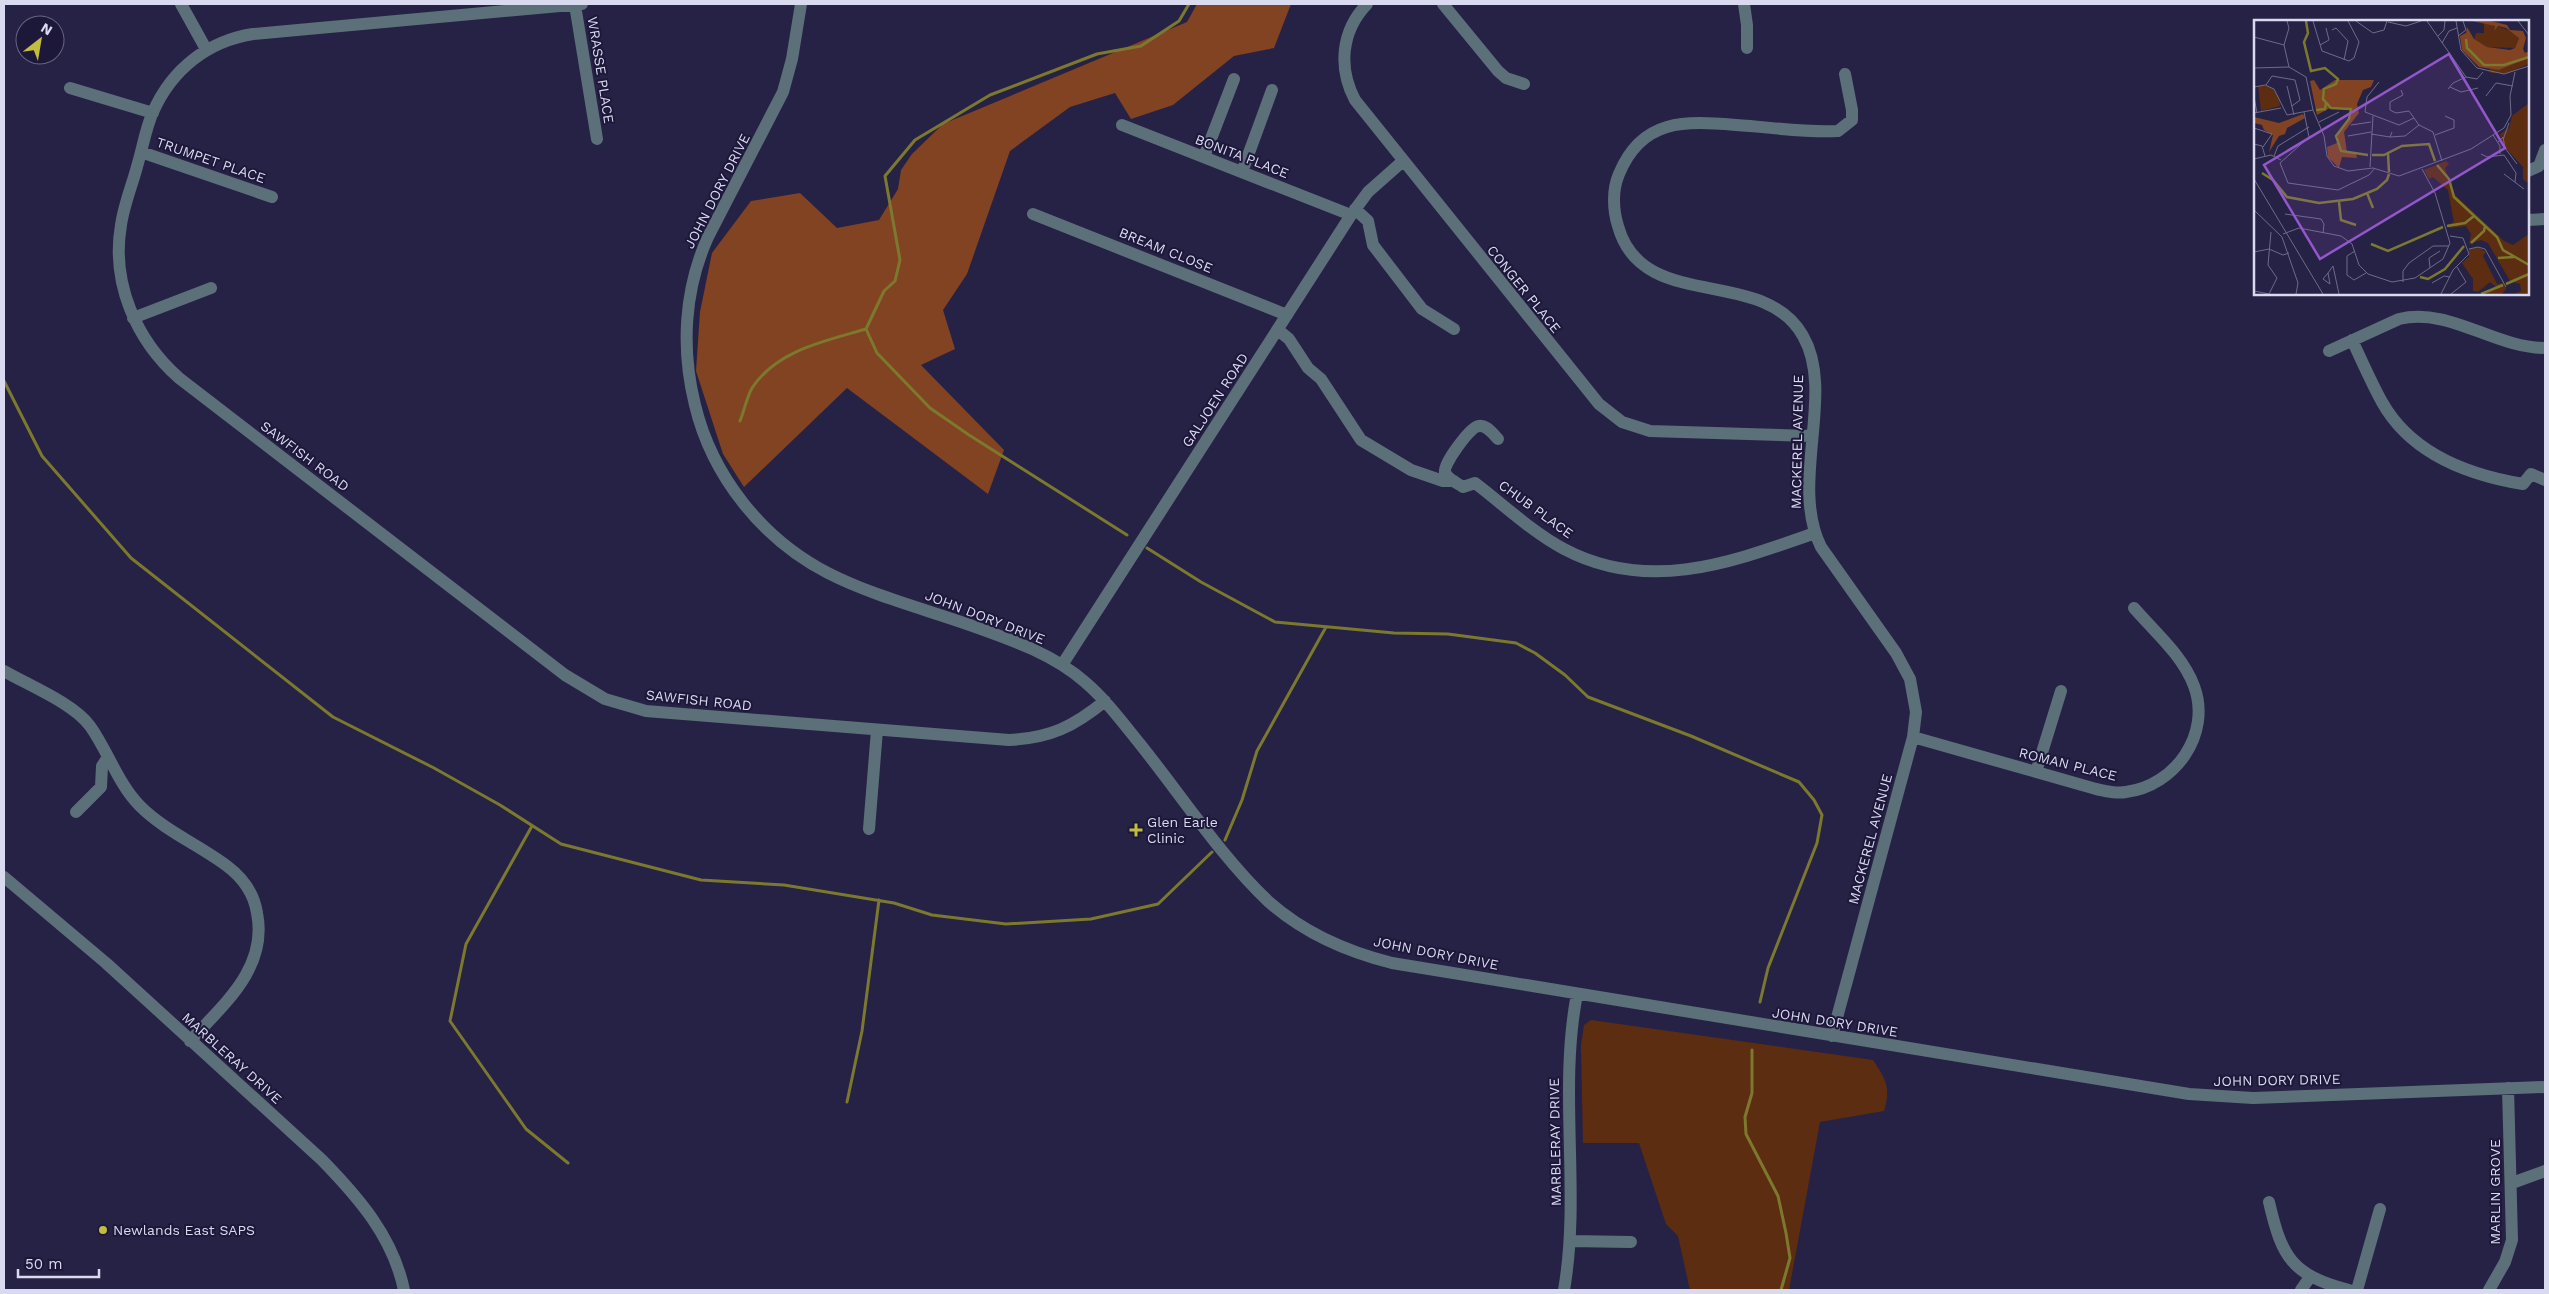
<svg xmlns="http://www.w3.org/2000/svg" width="2549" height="1294" font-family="'Work Sans',sans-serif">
<rect width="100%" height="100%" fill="#262245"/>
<path fill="#5d2d12" d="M1591,1020L1873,1060C1886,1080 1891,1087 1884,1111L1820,1122L1789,1290H1690L1678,1236L1666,1224L1639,1143H1583L1581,1045L1584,1025Z"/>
<path fill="#814321" d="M1197,4H1291L1274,48L1234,56L1173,105L1131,119L1115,93L1070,107L1010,151L967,274L943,310L955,349L921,365L1004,450L988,494L847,388L744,487L723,454L696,371L700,312L712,253L751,201L800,193L837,228L879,220L898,189L901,170L912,154L943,124L1187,22Z"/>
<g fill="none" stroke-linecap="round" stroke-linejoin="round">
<path stroke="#7c792e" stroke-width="3" d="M4,381L42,456L131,558L333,717L434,768L500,805L561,844L701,880L784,885L894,903L932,915L1006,924L1091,919L1158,904L1212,852
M740,421C744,411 747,397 752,388C777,350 825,341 866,329
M1127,535L969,435L930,408L877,353L866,329L884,291L895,281L900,260L885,176L915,140L990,95L1097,54L1141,46L1179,21L1189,4
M1147,548L1201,582L1275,622L1394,633L1448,634L1516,643L1535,653L1565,675L1588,697L1691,736L1799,782L1814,800L1822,815L1817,843L1768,968L1760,1002
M532,826L466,944L450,1021L526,1129L568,1163
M1225,840L1242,800L1257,751L1326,627
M1752,1050V1093L1745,1117L1746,1134L1778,1196L1786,1233L1790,1258L1781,1290
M847,1102L862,1031L879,900"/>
<path stroke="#5c7079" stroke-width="12" d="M181,4L206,49
M582,4L253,34C208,41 172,69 153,112C146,127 143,146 138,163C133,183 124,204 121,225C111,283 136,340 179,378L565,675L605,699L646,711L1009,740C1050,738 1073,727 1105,701
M801,4L792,59L783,92L708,237C684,290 681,349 695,405C712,476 762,539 828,573C871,595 921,608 967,624C1009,639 1052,653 1085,682C1106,700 1123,723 1140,744C1181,795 1222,858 1269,902C1304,933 1348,952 1392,963L2189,1094L2253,1098L2545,1087
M1367,4C1341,31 1338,68 1355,100L1599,404L1622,422L1650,431L1811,436
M1443,4L1498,71L1506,78L1524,84
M1744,4L1747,25V48
M575,5L597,139
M70,88L153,113
M1122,125L1351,215
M141,152L272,197
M1204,157L1234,79
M2528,171L2539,166L2545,150
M1242,172L1272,90
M1355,209L1368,221L1373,245L1422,309L1454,329
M1033,214L1287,315
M2528,220L2545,219
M133,318L211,288
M1278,330L1289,339L1308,368L1321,379L1361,440L1411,470L1443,481H1454
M2352,340C2362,361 2371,382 2382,402C2411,454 2468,475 2523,484L2531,474L2545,480
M2329,351L2399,319C2450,307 2494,348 2545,348
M1498,439C1493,434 1485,422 1476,427C1468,431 1443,464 1445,472C1447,479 1457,483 1463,487L1475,483C1504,505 1532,532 1564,549C1649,594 1732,562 1815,533
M1062,665L1351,215L1368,192L1403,161
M4,671C28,685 73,703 90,726C108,751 118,784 140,806C165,831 199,845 227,866C243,878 254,894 257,913C268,968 224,1004 190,1041
M1913,737L2096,789C2106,791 2116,794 2126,792C2175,786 2212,734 2194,686C2183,656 2155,632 2134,608
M2036,772L2061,691
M76,812L101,787L102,766L108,757
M869,829L877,730
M4,877L106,963L322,1160C359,1198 393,1237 404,1290
M1832,1036L1913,737L1916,712L1910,679L1896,653L1821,547C1789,483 1836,393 1803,336C1764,265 1642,314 1618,226C1613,210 1612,190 1619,174C1642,118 1685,121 1736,125C1770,127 1805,133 1838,131L1852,120V110L1845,74
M2512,1183L2545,1171
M2269,1202C2282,1258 2292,1275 2349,1290
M1570,1241L1631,1242
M1564,1290C1581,1192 1558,1092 1577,994
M2301,1290L2310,1277
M2357,1290L2380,1209
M2489,1290L2505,1262L2512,1240L2508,1088"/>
</g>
<g fill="#c2bd3f" stroke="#1d183a" stroke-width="2">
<path d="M1133.5 822.5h5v5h5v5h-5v5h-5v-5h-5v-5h5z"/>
<circle cx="103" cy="1230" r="5"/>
</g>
<g text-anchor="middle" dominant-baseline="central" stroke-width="4" stroke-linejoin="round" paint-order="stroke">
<g font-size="14" fill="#d9d9f0" stroke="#1d183a">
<text transform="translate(601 70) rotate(81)">WRASSE PLACE</text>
<text transform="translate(1242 156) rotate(21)">BONITA PLACE</text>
<text transform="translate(211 160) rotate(19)">TRUMPET PLACE</text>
<text transform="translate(717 191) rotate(-63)">JOHN DORY DRIVE</text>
<text transform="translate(1166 250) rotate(22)">BREAM CLOSE</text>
<text transform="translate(1524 289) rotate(51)">CONGER PLACE</text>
<text transform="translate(1215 400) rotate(-57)">GALJOEN ROAD</text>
<text transform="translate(1797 442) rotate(-89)">MACKEREL AVENUE</text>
<text transform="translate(305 456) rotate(37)">SAWFISH ROAD</text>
<text transform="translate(1536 509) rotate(36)">CHUB PLACE</text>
<text transform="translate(985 617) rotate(21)">JOHN DORY DRIVE</text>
<text transform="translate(699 700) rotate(6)">SAWFISH ROAD</text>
<text transform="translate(2068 764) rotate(14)">ROMAN PLACE</text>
<text transform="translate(1870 839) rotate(-75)">MACKEREL AVENUE</text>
<text transform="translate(1436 953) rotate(11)">JOHN DORY DRIVE</text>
<text transform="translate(1835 1022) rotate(9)">JOHN DORY DRIVE</text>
<text transform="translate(232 1058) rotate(42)">MARBLERAY DRIVE</text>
<text transform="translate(2277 1080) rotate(-1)">JOHN DORY DRIVE</text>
<text transform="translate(1555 1142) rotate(-91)">MARBLERAY DRIVE</text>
<text transform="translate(2495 1192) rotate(-90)">MARLIN GROVE</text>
</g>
<g font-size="14" fill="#d9d9f0" stroke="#1d183a" text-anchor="start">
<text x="1147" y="822">Glen Earle<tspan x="1147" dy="16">Clinic</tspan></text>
<text x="113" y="1230">Newlands East SAPS</text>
</g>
</g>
<g transform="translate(2254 20)">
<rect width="275" height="275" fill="#262245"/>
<path d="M230,3L241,6L240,11L243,6L262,13L265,17L261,28L233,27L220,20L222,13H230ZM275,38V44L253,53H238L223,47L234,51L238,48L245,50ZM8,65L18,68L25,77L26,86L7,91L4,66ZM275,83V161L274,163L269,159V147L251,127L246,114L255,108L258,96ZM192,141L195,144L191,148L201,175L250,221L259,225L275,214V274H260L267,271L266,264L256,261L234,223L227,220L215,224L217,214L212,206L195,208L193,205L200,202L194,170L179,157L175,159L170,150ZM224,227L232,232L229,236L243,264L250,263L252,269L248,274H233L235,270L244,269L236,262L224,272L219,271V259L208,243L215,237V229Z" fill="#5d2d12"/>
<path d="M218,1H237L253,5L256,10L269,11L272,18L269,29L271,33L275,31V38L245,50L225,47L208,30L206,16L212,13L213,7L220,19L233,27L256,30L261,28L265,18L252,8L244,6L240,11L241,6ZM60,60L66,70L81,60H120L117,67L109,70L103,84L105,93L90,112L93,132L102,134L103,138L88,137L85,148L74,137L73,127L83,123L84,113L97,95V88L77,87L68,77L70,71L84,63V62L70,69L68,78L76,88L63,95L56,61ZM49,94L51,98L33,108L31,114L25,116L15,132L19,115L10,110L8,105L0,103V97L25,103Z" fill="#814321"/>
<path fill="none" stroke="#7c792e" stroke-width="2.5" d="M52,1L54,13L50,22L57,51L71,48L84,59L82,64L70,69L69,79L77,88L97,89L95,99L82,116L87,131L114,135M212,19L213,28L230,45H250L275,37M62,90L71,89L72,83M134,134L135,152M118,135H130L148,126L175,124L181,141M183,145L195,159L200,177L243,217L249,230L275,245M8,153L19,160L33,177L65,183L99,179L123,169L133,160L135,154M113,173L119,188M85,182L87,200L102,205M193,206L211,203L220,196M217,223L230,211L231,206M117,224L134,231L189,207M244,238L260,237M166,257L174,259L191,249L210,226M252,264L275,254M227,274L249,265"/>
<path fill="none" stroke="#6e6b89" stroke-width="1" d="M33,1L35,8L30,25L35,47M59,1L68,31L95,41L100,38L105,22L94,1M102,1L119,13L130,10L133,1M173,1L212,57L223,59L229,52M202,1L207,30L223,48L250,54L275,46M264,1L275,15M134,2L152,6L167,1M78,10L82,8L94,21L90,40M184,16L190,10L191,1M204,16L212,10L209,1M0,17L30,25M188,23L195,11L203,8M66,25L75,20L72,8M0,48L35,47L52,57L59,90L70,116L73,136L80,146L94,151L119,148L145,156L217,129L250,108L257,95L256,76L261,52M125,62L113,77L111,92L145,105L160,98M12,65L18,56L41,60L46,80L38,86M33,66L40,95M0,67L11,65L20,69L33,95L59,90M196,67L207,72L224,68M194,69L199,63L212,57M147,70L149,75L136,82V90L142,93L155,91L165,105L179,112L188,141M232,76L242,63L259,66M0,77L3,93M50,92L55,117L26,143L34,163L84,170L115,155L121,148M0,93L27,88M65,102L85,92M97,105L117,102M0,108L18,114L9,127M138,112L136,117L151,116L165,105M117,114L136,117M181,115L200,108V100L191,96M239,115L246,126V134M94,116L117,112M249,120L255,103M244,122L249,117L251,128L263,144M0,124L8,126L11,136M227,134L233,137L250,135L262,153L261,162M20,136L24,126L55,107M0,139L17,135L27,140M116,147L119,96M250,154L270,169M0,159L69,274M0,190L28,217L44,263L42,274M31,194L67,199L70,204L69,213M29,214L45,208L87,216L98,224L105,245L114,254L138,262L161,258L189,239L196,223L181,173L168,149M15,229L29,235L35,233M215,229L224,227L231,229L252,267M101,231L93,236V255L100,260L112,253M0,232L15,229M79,246L85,274M176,248L175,238L186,231M74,253L69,259L76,264M149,262V251L155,243L179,226H195M178,263L190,256L196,257M76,264L74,253L79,246M0,271L15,274M15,274L23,258L14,245L17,212M187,274L199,250L215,234L209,218L196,216M197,274L212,262L203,247"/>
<path fill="#9257cb" fill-opacity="0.15" stroke="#9257cb" stroke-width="2.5" d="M195,34L251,128L66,239L10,145Z"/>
<rect width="275" height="275" fill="none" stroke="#d9d9f0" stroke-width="2.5"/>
</g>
<rect width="2549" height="1294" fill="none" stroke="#d9d9f0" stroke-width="10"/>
<g transform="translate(40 40) rotate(31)"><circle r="24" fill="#1d183a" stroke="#686583"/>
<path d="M0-4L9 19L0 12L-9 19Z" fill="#c2bd3f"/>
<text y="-8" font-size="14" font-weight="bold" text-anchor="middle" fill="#d9d9f0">N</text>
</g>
<path d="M18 1269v8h81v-8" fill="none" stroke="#d9d9f0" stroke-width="2.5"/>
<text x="25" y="1269" font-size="15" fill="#d9d9f0" stroke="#1d183a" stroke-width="4" paint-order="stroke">50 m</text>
</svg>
